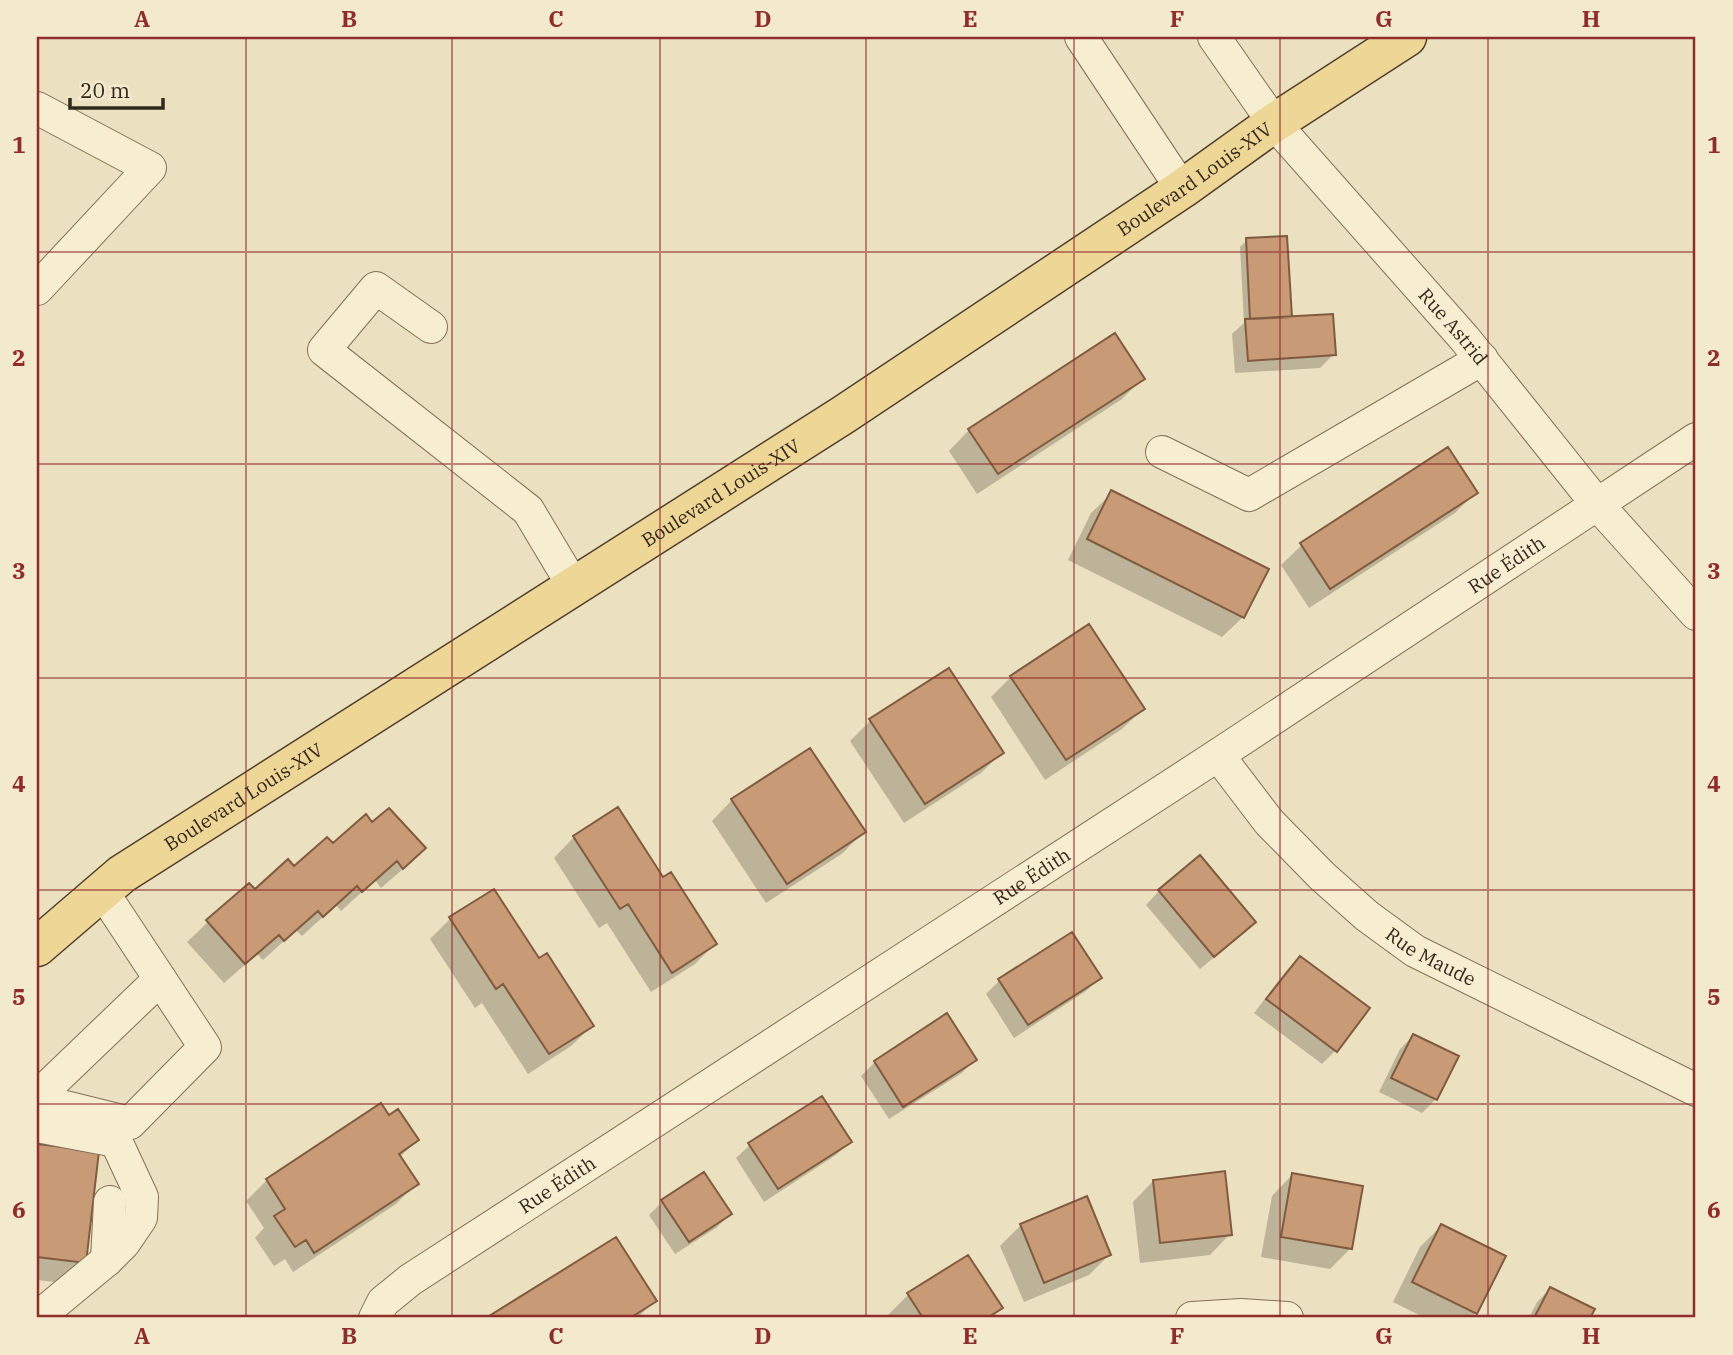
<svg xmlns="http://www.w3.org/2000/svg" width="1733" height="1355" font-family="'IBM Plex Serif',serif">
<rect width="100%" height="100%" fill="#ebe0bf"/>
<path fill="#0003" d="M1247,240L1290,318L1334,354L1320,368L1235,373L1232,334L1244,323L1240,247Z
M1143,378L1122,399L977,494L949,451L969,430Z
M1112,493L1243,617L1222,637L1068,560L1091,513Z
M1475,493L1455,513L1309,608L1281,565L1302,545Z
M1011,677L1143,709L1122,729L1045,780L991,697Z
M871,720L1002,752L981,773L904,823L850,741Z
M732,800L863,832L843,853L766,903L712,821Z
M365,817L403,869L381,888L375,880L341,911L336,905L302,936L296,930L263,960L257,954L224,983L187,942L208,922L255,892L333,846Z
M574,837L715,944L695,964L651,992L607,923L599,928L554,858Z
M1159,891L1254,922L1241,935L1200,969L1146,905Z
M450,919L538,960L592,1026L571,1046L528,1074L482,1003L475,1008L430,939Z
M1300,958L1335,1051L1322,1064L1254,1013L1286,971Z
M1100,978L1086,991L1014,1038L986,994L999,981Z
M947,1016L975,1059L962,1073L889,1119L861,1076L875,1062Z
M1413,1036L1436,1099L1422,1113L1379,1092L1400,1049Z
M380,1105L388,1118L417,1140L399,1158L416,1184L396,1204L293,1272L285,1259L274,1266L255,1238L264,1228L246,1201L267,1180Z
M850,1142L836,1155L764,1202L736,1158L750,1145Z
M38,1146L84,1262L64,1283L37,1280V1147Z
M1292,1175L1351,1248L1330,1269L1261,1257L1272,1196Z
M1153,1181L1230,1234L1210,1255L1140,1263L1133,1202Z
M662,1202L730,1214L716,1228L675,1254L649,1215Z
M1021,1225L1109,1255L1089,1275L1024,1302L1000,1246Z
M1441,1226L1476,1313L1470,1318H1425L1393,1302L1420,1247Z
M615,1239L655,1301L637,1318H490Z
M968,1257L1001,1308L991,1318H890L888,1315L908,1295Z
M1550,1289L1592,1310L1588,1318H1529L1537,1302Z"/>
<path fill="#c89b76" stroke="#815b3f" stroke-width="2" d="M1287,236L1292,317L1250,319L1246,238Z
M1333,314L1336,355L1248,361L1245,319Z
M1115,333L1145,379L998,474L968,429Z
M1448,447L1478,493L1330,589L1300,543Z
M1111,490L1269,569L1244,618L1087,539Z
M1089,624L1145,709L1066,760L1010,676Z
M949,668L1004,753L925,804L869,719Z
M810,748L866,832L787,884L731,799Z
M618,807L663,877L671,872L717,944L672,973L628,904L620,909L573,836Z
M389,808L426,848L403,869L397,861L362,892L357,886L323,917L318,911L284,941L279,935L245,964L206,920L249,883L255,889L288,859L294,866L327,837L333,843L366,814L372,822Z
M1200,855L1256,922L1214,957L1158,890Z
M494,889L539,958L547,953L594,1026L549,1054L503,984L496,989L449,917Z
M1072,932L1102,978L1028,1025L998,979Z
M1300,956L1370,1008L1337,1052L1266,999Z
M947,1013L977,1060L903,1107L874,1061Z
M1413,1034L1459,1056L1437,1100L1391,1078Z
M822,1096L852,1142L778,1189L748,1143Z
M381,1103L389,1115L398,1109L419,1140L399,1154L419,1184L314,1253L306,1240L295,1247L274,1216L285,1209L266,1179Z
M37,1144L99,1151L86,1263L37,1257Z
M1225,1171L1232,1235L1160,1243L1153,1180Z
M704,1172L732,1214L689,1242L661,1200Z
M1292,1173L1363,1186L1352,1249L1281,1237Z
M1087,1196L1111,1255L1044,1283L1020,1224Z
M1441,1224L1506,1256L1477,1314L1412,1282Z
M616,1237L657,1301L630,1318H486Z
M968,1255L1003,1308L987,1318H923L907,1293Z
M1550,1287L1595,1309L1590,1318H1534Z"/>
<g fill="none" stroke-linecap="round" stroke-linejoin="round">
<defs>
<g id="minor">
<path d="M1081,37L1182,189"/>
<path id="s1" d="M1214,37L1274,123L1465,339L1597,504L1696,614"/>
<path d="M37,108L150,168L37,289"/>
<path d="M431,327L376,288L324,350L528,510L574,587"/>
<path d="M1162,452L1249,495L1482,359"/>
<path id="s2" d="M1218,755L1269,822L1322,876L1367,916L1415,951L1696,1090"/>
<path d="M37,1097L160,979"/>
<path d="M37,1100L130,1123L205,1047L102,891"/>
<path d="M37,1126L116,1141"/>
<path d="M107,1260L110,1202"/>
<path d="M37,1318L107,1260L124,1243L141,1218L142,1197L116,1141"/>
<path id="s3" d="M375,1318L383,1302L410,1280L1218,755L1696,439"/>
<path d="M1192,1318L1241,1315L1287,1318"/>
</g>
<g id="major">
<path id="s4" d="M37,947L122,874L843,415L1182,189L1274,123L1407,37"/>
</g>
</defs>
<use href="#minor" stroke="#837058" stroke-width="34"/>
<use href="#major" stroke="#513f2d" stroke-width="41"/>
<use href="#minor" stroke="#f7edd1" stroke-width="32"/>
<use href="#major" stroke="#eed697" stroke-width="38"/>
</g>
<path fill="none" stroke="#8f2d2b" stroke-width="2" stroke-opacity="0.55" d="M246,37V1318M452,37V1318M660,37V1318M866,37V1318M1074,37V1318M1280,37V1318M1488,37V1318M37,252H1696M37,464H1696M37,678H1696M37,890H1696M37,1104H1696"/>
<g text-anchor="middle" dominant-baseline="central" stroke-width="5" stroke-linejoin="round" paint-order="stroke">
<g font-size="19" fill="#33281c" stroke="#f3eace">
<text stroke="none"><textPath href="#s4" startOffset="1390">Boulevard Louis-XIV</textPath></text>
<text stroke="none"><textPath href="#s1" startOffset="376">Rue Astrid</textPath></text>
<text stroke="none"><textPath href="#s4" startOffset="822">Boulevard Louis-XIV</textPath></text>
<text stroke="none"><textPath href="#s3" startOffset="1362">Rue Édith</textPath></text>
<text stroke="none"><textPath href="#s4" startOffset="256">Boulevard Louis-XIV</textPath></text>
<text stroke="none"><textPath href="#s3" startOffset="794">Rue Édith</textPath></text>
<text stroke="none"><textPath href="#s2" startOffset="296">Rue Maude</textPath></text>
<text stroke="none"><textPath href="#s3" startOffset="228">Rue Édith</textPath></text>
</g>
</g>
<rect width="1733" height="1355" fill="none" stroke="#f3eace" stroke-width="77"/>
<path d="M70 98v10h93v-10" fill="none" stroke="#33281c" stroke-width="3.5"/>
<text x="80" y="98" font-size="21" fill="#33281c" stroke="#f3eace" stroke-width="5" paint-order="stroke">20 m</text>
<rect x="38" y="38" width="1656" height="1278" fill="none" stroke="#8f2d2b" stroke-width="2.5"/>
<g font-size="23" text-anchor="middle" font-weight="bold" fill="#8f2d2b">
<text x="142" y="27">A</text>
<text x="349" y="27">B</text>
<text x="556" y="27">C</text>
<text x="763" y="27">D</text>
<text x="970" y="27">E</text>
<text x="1177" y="27">F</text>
<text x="1384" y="27">G</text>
<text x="1591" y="27">H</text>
<text x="19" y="153">1</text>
<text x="1714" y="153">1</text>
<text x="19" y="366">2</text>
<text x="1714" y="366">2</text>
<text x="19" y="579">3</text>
<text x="1714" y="579">3</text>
<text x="19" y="792">4</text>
<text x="1714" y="792">4</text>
<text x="19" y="1005">5</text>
<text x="1714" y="1005">5</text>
<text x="19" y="1218">6</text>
<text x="1714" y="1218">6</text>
<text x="142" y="1344">A</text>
<text x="349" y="1344">B</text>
<text x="556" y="1344">C</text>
<text x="763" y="1344">D</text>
<text x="970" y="1344">E</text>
<text x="1177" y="1344">F</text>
<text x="1384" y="1344">G</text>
<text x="1591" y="1344">H</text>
</g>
</svg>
